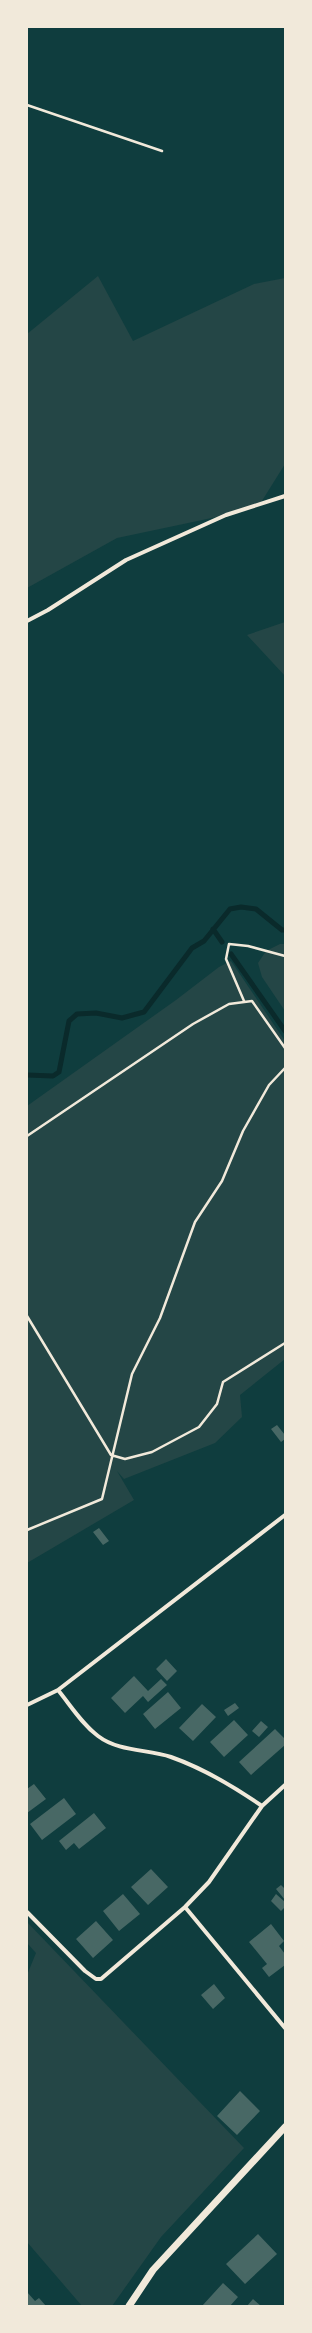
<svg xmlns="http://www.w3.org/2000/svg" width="312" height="2333" font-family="Jost,sans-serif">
<rect width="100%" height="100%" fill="#0f3d3e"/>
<path fill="#244646" d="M98,276L133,341L254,284L285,278V464L260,504L226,515L117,538L27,588V334Z
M285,622V676L247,635Z
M280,944H285V1011L262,977L258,963L266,951Z
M231,961L285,1041V1359L240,1395L242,1417L215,1443L124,1479L117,1471L134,1500L27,1563V1106L176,1000L219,967Z
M27,1922L244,2148L161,2237L112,2306H82L27,2242V1975L36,1953L27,1943Z"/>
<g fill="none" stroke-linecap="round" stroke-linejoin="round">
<path stroke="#0a2a2b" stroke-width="5" d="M213,929L222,942
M231,954L285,1031
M27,1075L53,1076L59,1072L69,1021L77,1014L96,1013L122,1018L144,1012L192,948L204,941L230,909L241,907L256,909L282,930H285"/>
</g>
<path fill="#486865" d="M277,1425L285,1435V1439L281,1442L271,1429Z
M99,1528L109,1541L103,1545L93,1532Z
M166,1659L177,1671L167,1681L156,1669Z
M134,1676L148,1691L161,1679L167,1685L148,1702L143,1696L125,1713L111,1698Z
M168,1692L181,1708L155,1729L143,1714Z
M235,1703L239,1708L228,1716L224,1710Z
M202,1704L216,1717L193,1741L179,1728Z
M234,1720L248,1735L224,1757L210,1742Z
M261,1721L268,1727L259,1737L252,1731Z
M275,1729L285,1739V1745L251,1775L239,1762Z
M34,1784L46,1799L27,1813V1789Z
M64,1798L76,1814L42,1840L30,1824Z
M94,1813L106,1828L79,1849L74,1843L66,1850L59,1841Z
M151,1869L168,1887L148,1905L131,1887Z
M281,1885L285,1889V1900L276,1889Z
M123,1894L140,1914L119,1931L103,1911Z
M276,1894L285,1902V1907L281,1911L271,1901Z
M96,1921L113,1940L93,1958L76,1939Z
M271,1924L284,1941L279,1946L285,1954V1965L269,1977L262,1968L267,1964L249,1942Z
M214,1984L225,1998L213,2009L201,1995Z
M240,2091L260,2111L237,2135L217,2116Z
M258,2234L277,2254L245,2284L226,2264Z
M223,2283L238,2297L230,2306H202Z
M27,2292L35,2301L39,2298L46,2306H27Z
M253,2299L261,2306H247Z"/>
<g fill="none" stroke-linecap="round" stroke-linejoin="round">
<path stroke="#f1e9da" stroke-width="2.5" d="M27,105L162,151
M244,1001L226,959L229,944L248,946L285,956
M27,1136L193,1024L229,1004L252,1001L285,1048
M27,1316L111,1455L125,1459L152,1452L199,1427L217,1404L223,1382L285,1343
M27,1530L102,1499L132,1374L160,1318L195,1222L222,1181L243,1131L269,1085L285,1068"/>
<path stroke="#f1e9da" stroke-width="4" d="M27,621L48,610L126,560L226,515L285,496
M58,1690C71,1706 82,1724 98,1736C119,1752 148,1749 171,1757C205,1769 233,1786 262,1806
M27,1705L58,1690L285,1515
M185,1907L285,2028
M27,1912L85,1971L96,1979H101L185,1907L209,1882L262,1806L285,1785"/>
<path stroke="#f1e9da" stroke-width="7" d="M129,2306L153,2270L285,2127"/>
</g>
<rect width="312" height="2333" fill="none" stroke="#f1e9da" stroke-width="56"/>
</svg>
